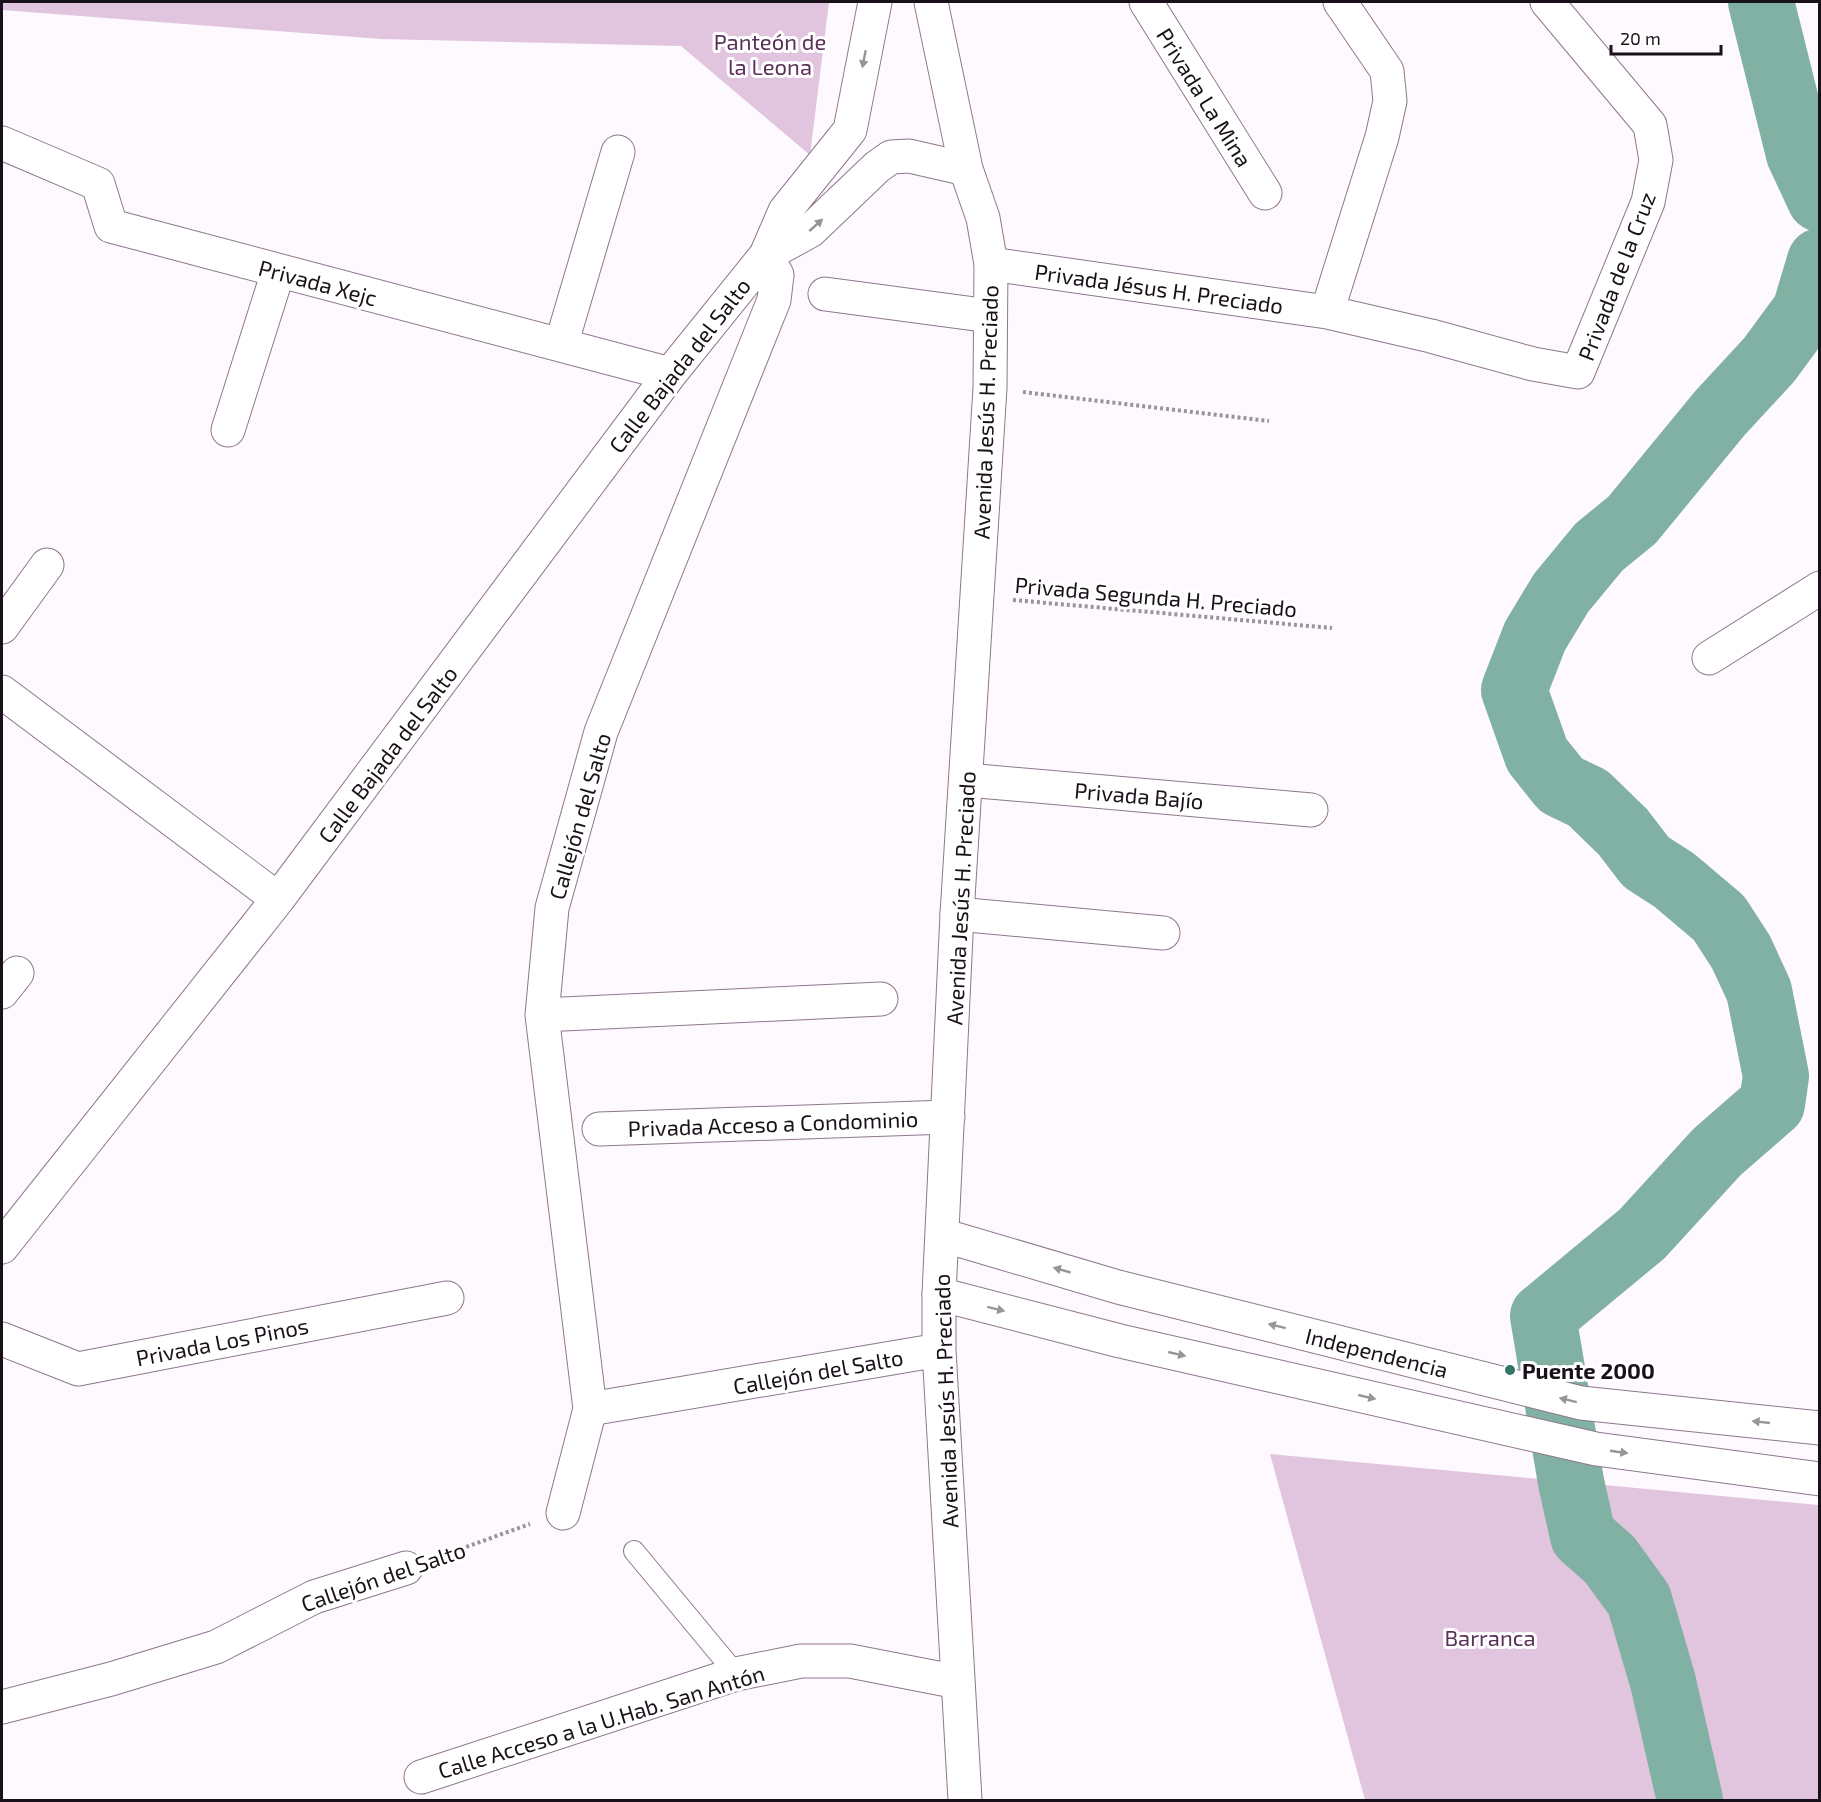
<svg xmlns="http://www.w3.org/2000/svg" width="1821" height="1802" font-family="'Exo 2',sans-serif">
<rect width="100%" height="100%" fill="#fef9fe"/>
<path fill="#e1c5df" d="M2,2H829L810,155L681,46L381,39L2,10Z
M1270,1454L1819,1505V1800H1365Z"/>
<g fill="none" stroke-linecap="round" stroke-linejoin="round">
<path stroke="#81b1a2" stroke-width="66" d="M1761,2L1799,154L1820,199
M1690,1800L1663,1682L1639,1600L1610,1560L1583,1536L1571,1482L1543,1316L1642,1234L1717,1152L1772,1104L1776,1076L1759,991L1741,952L1719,918L1674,880L1646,862L1623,832L1588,798L1561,785L1537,755L1514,690L1535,636L1561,593L1599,547L1632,520L1720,413L1769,360L1805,311L1820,261"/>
<defs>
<path id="lane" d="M634,1551L736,1674"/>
<path id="street" d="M1146,2L1265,193
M2,143L98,184L111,226L670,374
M766,255L810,231L877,167L891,157L909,156L966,169
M991,264L1327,312L1431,336L1533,364L1578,372L1648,202L1656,160L1650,125L1547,2
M825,294L990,316
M1327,312L1382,137L1390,101L1387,71L1340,2
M561,345L618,152
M228,430L278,272
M2,627L47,565
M1709,658L1820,588
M2,692L278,899
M967,780L1311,810
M957,914L1163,933
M2,992L17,973
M542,1015L881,999
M599,1129L948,1117
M2,1247L278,899L670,374L766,255L785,211L850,130L875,2
M939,1294V1350L965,1800
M2,1339L78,1369L447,1298
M590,1409L939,1350
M563,1513L590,1409L542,1015L552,908L601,732L774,300L777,275L766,255
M2,1707L111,1679L216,1647L314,1597L406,1568
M421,1777L736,1674L801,1661H850L958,1682"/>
<path id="secondary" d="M931,2L966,169L983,218L991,264L990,388L957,914L939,1294L1120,1341L1596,1449L1820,1479
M942,1235L1118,1287L1581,1403L1820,1428"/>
</defs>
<use href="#lane" stroke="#8d778c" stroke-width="22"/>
<use href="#street" stroke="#8d778c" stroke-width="35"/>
<use href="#secondary" stroke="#8d778c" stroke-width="35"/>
<path stroke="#9a939a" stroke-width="4" stroke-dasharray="3 3" stroke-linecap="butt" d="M1023,392L1269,421
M1013,600L1332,628
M438,1557L530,1524"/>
<use href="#lane" stroke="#fff" stroke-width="20"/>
<use href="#street" stroke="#fff" stroke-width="33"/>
<use href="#secondary" stroke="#fff" stroke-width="33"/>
</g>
<defs><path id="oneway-solid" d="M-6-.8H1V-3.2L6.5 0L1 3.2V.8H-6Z" transform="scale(1.5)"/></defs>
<g fill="#989498">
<use href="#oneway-solid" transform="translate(864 59) rotate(101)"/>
<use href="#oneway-solid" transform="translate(816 225) rotate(-42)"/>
<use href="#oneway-solid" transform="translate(1062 1270) rotate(-164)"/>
<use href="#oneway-solid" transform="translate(996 1309) rotate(14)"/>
<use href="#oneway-solid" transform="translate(1277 1326) rotate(-166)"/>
<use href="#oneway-solid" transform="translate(1177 1354) rotate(13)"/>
<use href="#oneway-solid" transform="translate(1367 1397) rotate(13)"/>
<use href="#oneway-solid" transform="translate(1568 1400) rotate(-166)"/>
<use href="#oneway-solid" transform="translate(1761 1422) rotate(-174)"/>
<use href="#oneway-solid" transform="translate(1619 1452) rotate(8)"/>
</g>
<circle fill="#337463" stroke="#fff" stroke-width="2" cx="1510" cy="1370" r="6"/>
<g text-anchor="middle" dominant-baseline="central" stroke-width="6" stroke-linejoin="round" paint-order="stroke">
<g font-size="22" fill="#5a3059" stroke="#fff">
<text x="770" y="41">Panteón de<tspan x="770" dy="25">la Leona</tspan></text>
<text x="1490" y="1637">Barranca</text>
</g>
<g font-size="22" fill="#191119" stroke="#fff">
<text transform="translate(1205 97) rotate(58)">Privada La Mina</text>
<text transform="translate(1616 276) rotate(-69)">Privada de la Cruz</text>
<text transform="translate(318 282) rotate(15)">Privada Xejc</text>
<text transform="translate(1159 288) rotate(8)">Privada Jésus H. Preciado</text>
<text transform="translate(679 365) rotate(-52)">Calle Bajada del Salto</text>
<text transform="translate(985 412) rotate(-88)">Avenida Jesús H. Preciado</text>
<text transform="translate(1156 596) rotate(5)">Privada Segunda H. Preciado</text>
<text transform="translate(387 754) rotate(-53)">Calle Bajada del Salto</text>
<text transform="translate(1139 795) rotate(5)">Privada Bajío</text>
<text transform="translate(579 816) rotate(-74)">Callejón del Salto</text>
<text transform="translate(960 898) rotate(-87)">Avenida Jesús H. Preciado</text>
<text transform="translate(773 1123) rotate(-2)">Privada Acceso a Condominio</text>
<text transform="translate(222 1341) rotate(-11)">Privada Los Pinos</text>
<text transform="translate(1377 1352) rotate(14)">Independencia</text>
<text transform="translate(818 1371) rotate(-10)">Callejón del Salto</text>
<text transform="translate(945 1401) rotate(-92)">Avenida Jesús H. Preciado</text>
<text transform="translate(383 1576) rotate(-19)">Callejón del Salto</text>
<text transform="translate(601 1721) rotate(-17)">Calle Acceso a la U.Hab. San Antón</text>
</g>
<g font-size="22" font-weight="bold" fill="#191119" stroke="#fff" text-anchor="start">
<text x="1522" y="1370">Puente 2000</text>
</g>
</g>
<rect width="1821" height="1802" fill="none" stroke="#191119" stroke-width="6"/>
<path d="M1611 45v9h110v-9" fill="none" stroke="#191119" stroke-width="3"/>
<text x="1620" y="45" font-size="18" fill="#191119" stroke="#ffffff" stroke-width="4.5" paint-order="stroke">20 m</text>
</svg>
